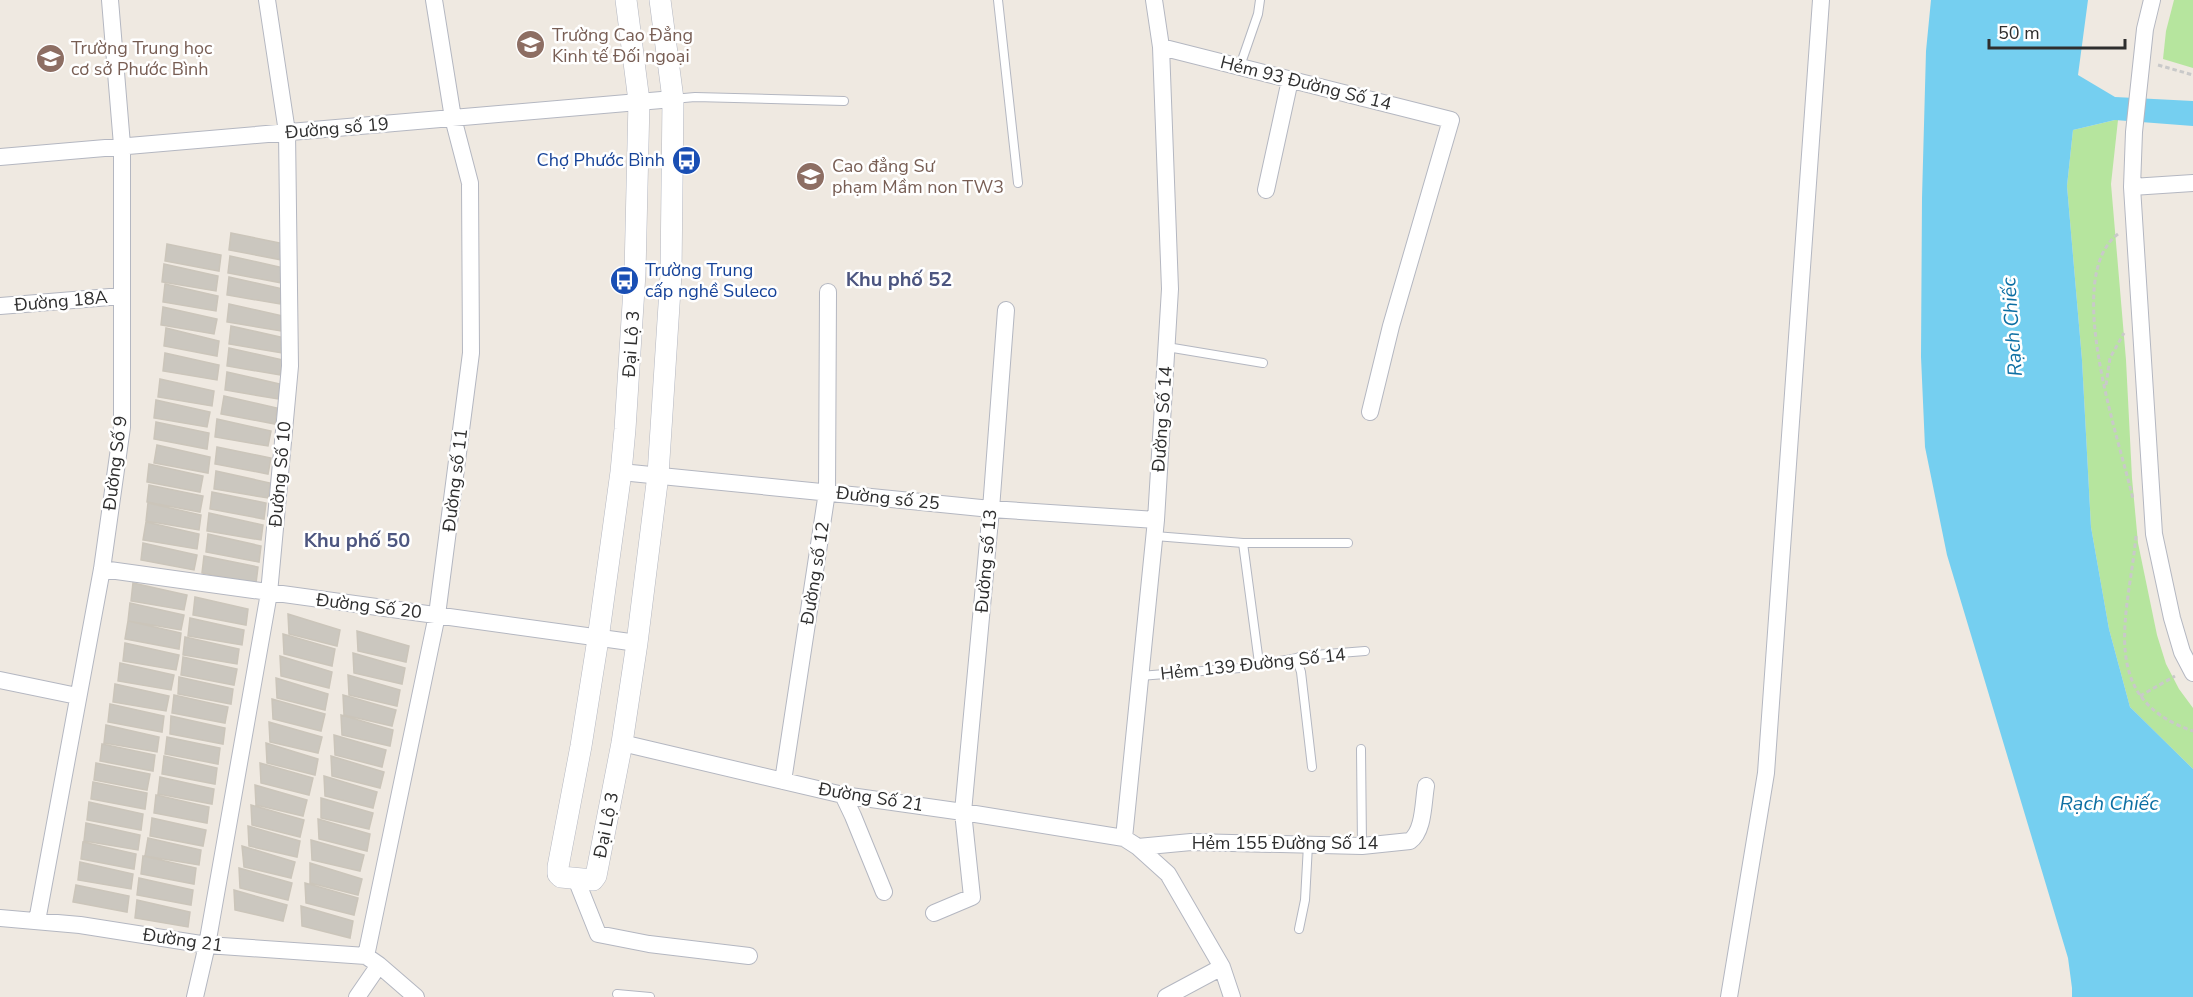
<svg xmlns="http://www.w3.org/2000/svg" width="2193" height="997" font-family="'Nunito Sans',sans-serif">
<rect width="100%" height="100%" fill="#efe9e1"/>
<path fill="#b6e59e" d="M2174,0H2193V68L2163,59L2166,31Z
M2115,120H2118L2111,184L2126,360L2132,478L2138,543L2157,635L2166,664L2179,689L2193,708V769L2130,707L2109,629L2091,527L2082,360L2067,186L2073,130Z"/>
<path fill="#75cff0" d="M1931,0H2088L2078,75L2115,97L2193,101V126L2115,120L2073,130L2067,186L2082,360L2091,527L2109,629L2130,707L2193,769V997H2072V988L2068,958L1947,555L1925,447L1921,357L1922,198L1926,51Z"/>
<path fill="#cbc7bf" stroke="#cbc5ba" stroke-width="1.5" d="M231,233L285,244L282,260L229,250Z
M167,244L221,255L219,271L165,261Z
M230,256L284,268L282,283L228,273Z
M164,264L218,276L216,291L162,282Z
M229,277L283,289L280,304L227,295Z
M165,284L218,296L216,311L163,302Z
M229,304L283,316L281,331L227,322Z
M163,307L217,319L214,334L161,325Z
M231,326L285,338L282,353L229,344Z
M166,328L219,341L217,356L164,346Z
M229,348L283,360L280,375L227,366Z
M165,353L219,365L217,380L163,371Z
M227,372L280,384L278,399L225,390Z
M160,379L214,391L212,406L158,397Z
M224,396L277,408L275,424L221,414Z
M156,400L210,412L207,427L154,418Z
M217,419L271,431L268,446L215,437Z
M156,422L209,433L207,449L154,439Z
M157,445L210,457L208,473L154,463Z
M217,447L271,458L268,474L215,464Z
M149,464L203,476L200,492L147,482Z
M216,471L270,483L268,498L214,489Z
M149,485L203,496L200,512L147,502Z
M212,492L266,503L264,519L210,509Z
M148,503L201,515L199,530L146,521Z
M209,513L263,525L261,540L207,531Z
M146,522L199,534L197,549L143,540Z
M208,534L261,546L259,562L206,552Z
M143,543L197,555L194,570L141,560Z
M204,556L258,567L256,583L202,573Z
M133,583L187,595L184,610L131,601Z
M195,597L248,609L246,625L193,615Z
M130,603L184,615L181,630L128,621Z
M288,614L340,630L337,646L289,634Z
M190,618L244,630L242,645L188,636Z
M128,621L181,633L179,649L125,639Z
M357,631L409,646L406,662L358,651Z
M283,634L335,649L332,666L284,654Z
M185,637L239,649L237,664L183,655Z
M125,643L179,655L176,670L123,661Z
M353,653L405,668L402,684L354,673Z
M280,656L332,672L329,688L281,676Z
M183,657L237,669L234,685L181,675Z
M120,663L174,675L171,690L118,681Z
M348,675L400,690L397,706L349,695Z
M179,677L233,689L231,704L178,694Z
M276,678L328,694L325,710L277,698Z
M115,684L169,696L166,711L113,702Z
M174,695L228,707L225,723L172,713Z
M343,695L396,710L392,726L344,715Z
M272,699L325,714L321,731L273,719Z
M110,704L164,716L162,732L108,722Z
M341,715L393,730L390,746L342,735Z
M171,716L225,728L223,744L170,734Z
M269,722L322,737L318,753L270,742Z
M106,725L159,737L157,752L104,743Z
M334,735L386,750L382,767L335,755Z
M167,737L220,748L218,764L165,754Z
M266,743L318,759L315,775L267,763Z
M102,744L155,755L153,771L100,761Z
M164,756L217,768L215,784L162,774Z
M331,756L384,772L380,788L332,776Z
M96,763L150,774L147,790L94,780Z
M260,763L313,778L309,795L261,783Z
M324,776L377,792L373,808L325,796Z
M160,777L214,789L212,804L158,794Z
M93,782L147,793L145,809L91,799Z
M255,785L307,800L303,816L256,805Z
M156,795L209,807L207,823L154,813Z
M321,798L373,813L369,829L321,818Z
M89,802L143,814L141,830L87,820Z
M251,805L304,820L300,837L252,825Z
M152,818L206,830L203,846L150,836Z
M318,819L370,834L367,851L319,839Z
M86,823L140,835L138,850L84,841Z
M248,826L300,841L297,857L249,846Z
M148,838L201,850L199,865L145,856Z
M311,840L364,855L360,871L312,860Z
M83,842L136,854L134,869L81,859Z
M242,846L295,862L291,878L244,867Z
M143,856L196,868L194,884L141,874Z
M80,862L133,874L131,889L78,880Z
M310,863L362,879L358,895L310,883Z
M239,868L292,883L288,900L240,888Z
M139,878L193,890L191,905L137,895Z
M305,883L358,898L354,915L306,903Z
M76,885L129,896L127,912L73,902Z
M234,890L287,905L283,921L235,910Z
M137,900L190,912L188,927L135,918Z
M301,906L353,921L350,938L302,926Z"/>
<g fill="none" stroke-linecap="round" stroke-linejoin="round">
<defs>
<path id="service" d="M998,0L1018,183
M1240,66L1258,14L1260,0
M673,99L695,97L844,101
M1167,347L1263,363
M1155,536L1243,543H1348
M1243,543L1259,663
M1294,659L1298,663L1301,672L1312,767
M1140,676L1240,668C1260,659 1283,664 1302,656L1365,651
M1361,749L1362,846
M1299,929L1305,900L1308,845
M617,994L650,997"/>
<path id="minor" d="M2152,0L2145,29L2134,132L2132,187L2154,534L2172,618L2182,652L2193,673
M1161,47L1451,120L1391,326L1370,412
M0,157L673,99
M2132,187L2193,183
M1266,190L1290,80
M0,306L122,296
M621,472L991,509L1156,520
M102,569L637,643
M0,680L77,696
M622,743L843,795L963,812L1124,838L1138,847L1168,874L1222,967L1232,997
M783,781L827,492L828,292
M843,795L853,816L884,892
M1124,838L1156,520L1170,289L1161,47L1154,0
M1138,847L1191,842L1362,846L1410,841C1424,831 1423,803 1426,786
M576,879L598,934L649,944L749,956
M934,913L972,897L963,812L991,509L1006,310
M0,918L80,925L207,945L366,956
M37,921L102,569L122,427V145L110,0
M366,956L437,615L471,353L470,183L453,118L434,0
M379,965L416,997
M195,997L207,945L269,593L290,366L287,132L267,0
M357,997L379,965L366,956
M1166,997L1222,967
M1729,997L1766,773L1821,0"/>
<path id="tertiary" d="M626,0L639,101L635,273L625,429L621,472L598,639L581,746L558,867V874L561,877L593,880L596,876L622,743L637,643L658,475L671,274L673,99L660,0"/>
</defs>
<use href="#service" stroke="#b4b7c1" stroke-width="10"/>
<use href="#minor" stroke="#b4b7c1" stroke-width="18"/>
<use href="#tertiary" stroke="#b4b7c1" stroke-width="22"/>
<path stroke="#c9c9c9" stroke-width="3" stroke-dasharray="4.5 3" stroke-linecap="butt" d="M2158,65L2193,75
M2118,234C2061,277 2120,441 2133,499
M2106,385L2110,358L2124,333
M2136,536C2129,613 2095,698 2193,731
M2140,696L2175,676"/>
<use href="#service" stroke="#fff" stroke-width="8"/>
<use href="#minor" stroke="#fff" stroke-width="16"/>
<use href="#tertiary" stroke="#fff" stroke-width="21"/>
</g>
<defs>
<symbol id="university-disc" viewBox="-11 -11 22 22"><circle r="9.5" fill="#8d6e63" stroke="#fff"/><path d="M0-5L7-2L0 1L-7-2ZM-4 1L0 2.5L4 1V4Q0 6-4 4Z" fill="#fff"/></symbol>
<symbol id="school-disc" viewBox="-11 -11 22 22"><circle r="9.5" fill="#8d6e63" stroke="#fff"/><path d="M0-5L7-2L0 1L-7-2ZM-4 1L0 2.5L4 1V4Q0 6-4 4Z" fill="#fff"/></symbol>
<symbol id="bus-disc" viewBox="-11 -11 22 22"><circle r="9.5" fill="#1a4fb4" stroke="#fff"/><path d="M-5-6H5V4H4V6H2V4H-2V6H-4V4H-5ZM-3.5-4V0h7V-4ZM-3.5 1.2v1.5H-2V1.2ZM2 1.2v1.5H3.5V1.2Z" fill="#fff"/></symbol>
</defs>
<g fill-rule="evenodd">
<use href="#university-disc" x="514" y="28" width="33" height="33"/>
<use href="#school-disc" x="34" y="42" width="33" height="33"/>
<use href="#bus-disc" x="670" y="144" width="33" height="33"/>
<use href="#university-disc" x="794" y="160" width="33" height="33"/>
<use href="#bus-disc" x="608" y="264" width="33" height="33"/>
</g>
<g text-anchor="middle" dominant-baseline="central" stroke-width="5" stroke-linejoin="round" paint-order="stroke">
<g font-size="18" fill="#785e54" stroke="#fff" text-anchor="start">
<text x="552" y="35">Trường Cao Đẳng<tspan x="552" dy="21">Kinh tế Đối ngoại</tspan></text>
<text x="71" y="48">Trường Trung học<tspan x="71" dy="21">cơ sở Phước Bình</tspan></text>
<text x="832" y="166">Cao đẳng Sư<tspan x="832" dy="21">phạm Mầm non TW3</tspan></text>
</g>
<g font-size="18" fill="#2e2e2e" stroke="#fff">
<text transform="translate(1306 83) rotate(14)">Hẻm 93 Đường Số 14</text>
<text transform="translate(337 128) rotate(-5)">Đường số 19</text>
<text transform="translate(61 301) rotate(-5)">Đường 18A</text>
<text transform="translate(631 344) rotate(-86)">Đại Lộ 3</text>
<text transform="translate(1162 419) rotate(-86)">Đường Số 14</text>
<text transform="translate(115 463) rotate(-83)">Đường Số 9</text>
<text transform="translate(280 474) rotate(-85)">Đường Số 10</text>
<text transform="translate(455 480) rotate(-83)">Đường số 11</text>
<text transform="translate(888 498) rotate(6)">Đường số 25</text>
<text transform="translate(986 561) rotate(-85)">Đường số 13</text>
<text transform="translate(815 573) rotate(-81)">Đường số 12</text>
<text transform="translate(369 606) rotate(7)">Đường Số 20</text>
<text transform="translate(1253 664) rotate(-6)">Hẻm 139 Đường Số 14</text>
<text transform="translate(871 797) rotate(9)">Đường Số 21</text>
<text transform="translate(606 825) rotate(-79)">Đại Lộ 3</text>
<text x="1285" y="843">Hẻm 155 Đường Số 14</text>
<text transform="translate(183 940) rotate(8)">Đường 21</text>
</g>
<g font-size="18" fill="#164399" stroke="#fff" text-anchor="end">
<text x="665" y="160">Chợ Phước Bình</text>
<text x="645" y="270" text-anchor="start">Trường Trung<tspan x="645" dy="21">cấp nghề Suleco</tspan></text>
</g>
<g font-size="20" font-weight="bold" fill="#4d5680" stroke="#fff">
<text x="899" y="279">Khu phố 52</text>
<text x="357" y="540">Khu phố 50</text>
</g>
<g font-size="20" font-style="italic" fill="#0d6fa3" stroke="#fff">
<text transform="translate(2012 327) rotate(-94)">Rạch Chiếc</text>
<text x="2109" y="803">Rạch Chiếc</text>
</g>
</g>
<path d="M1989 39v9h136v-9" fill="none" stroke="#2e2e2e" stroke-width="3"/>
<text x="1998" y="39" font-size="18" fill="#2e2e2e" stroke="#ffffff" stroke-width="4.5" paint-order="stroke">50 m</text>
</svg>
